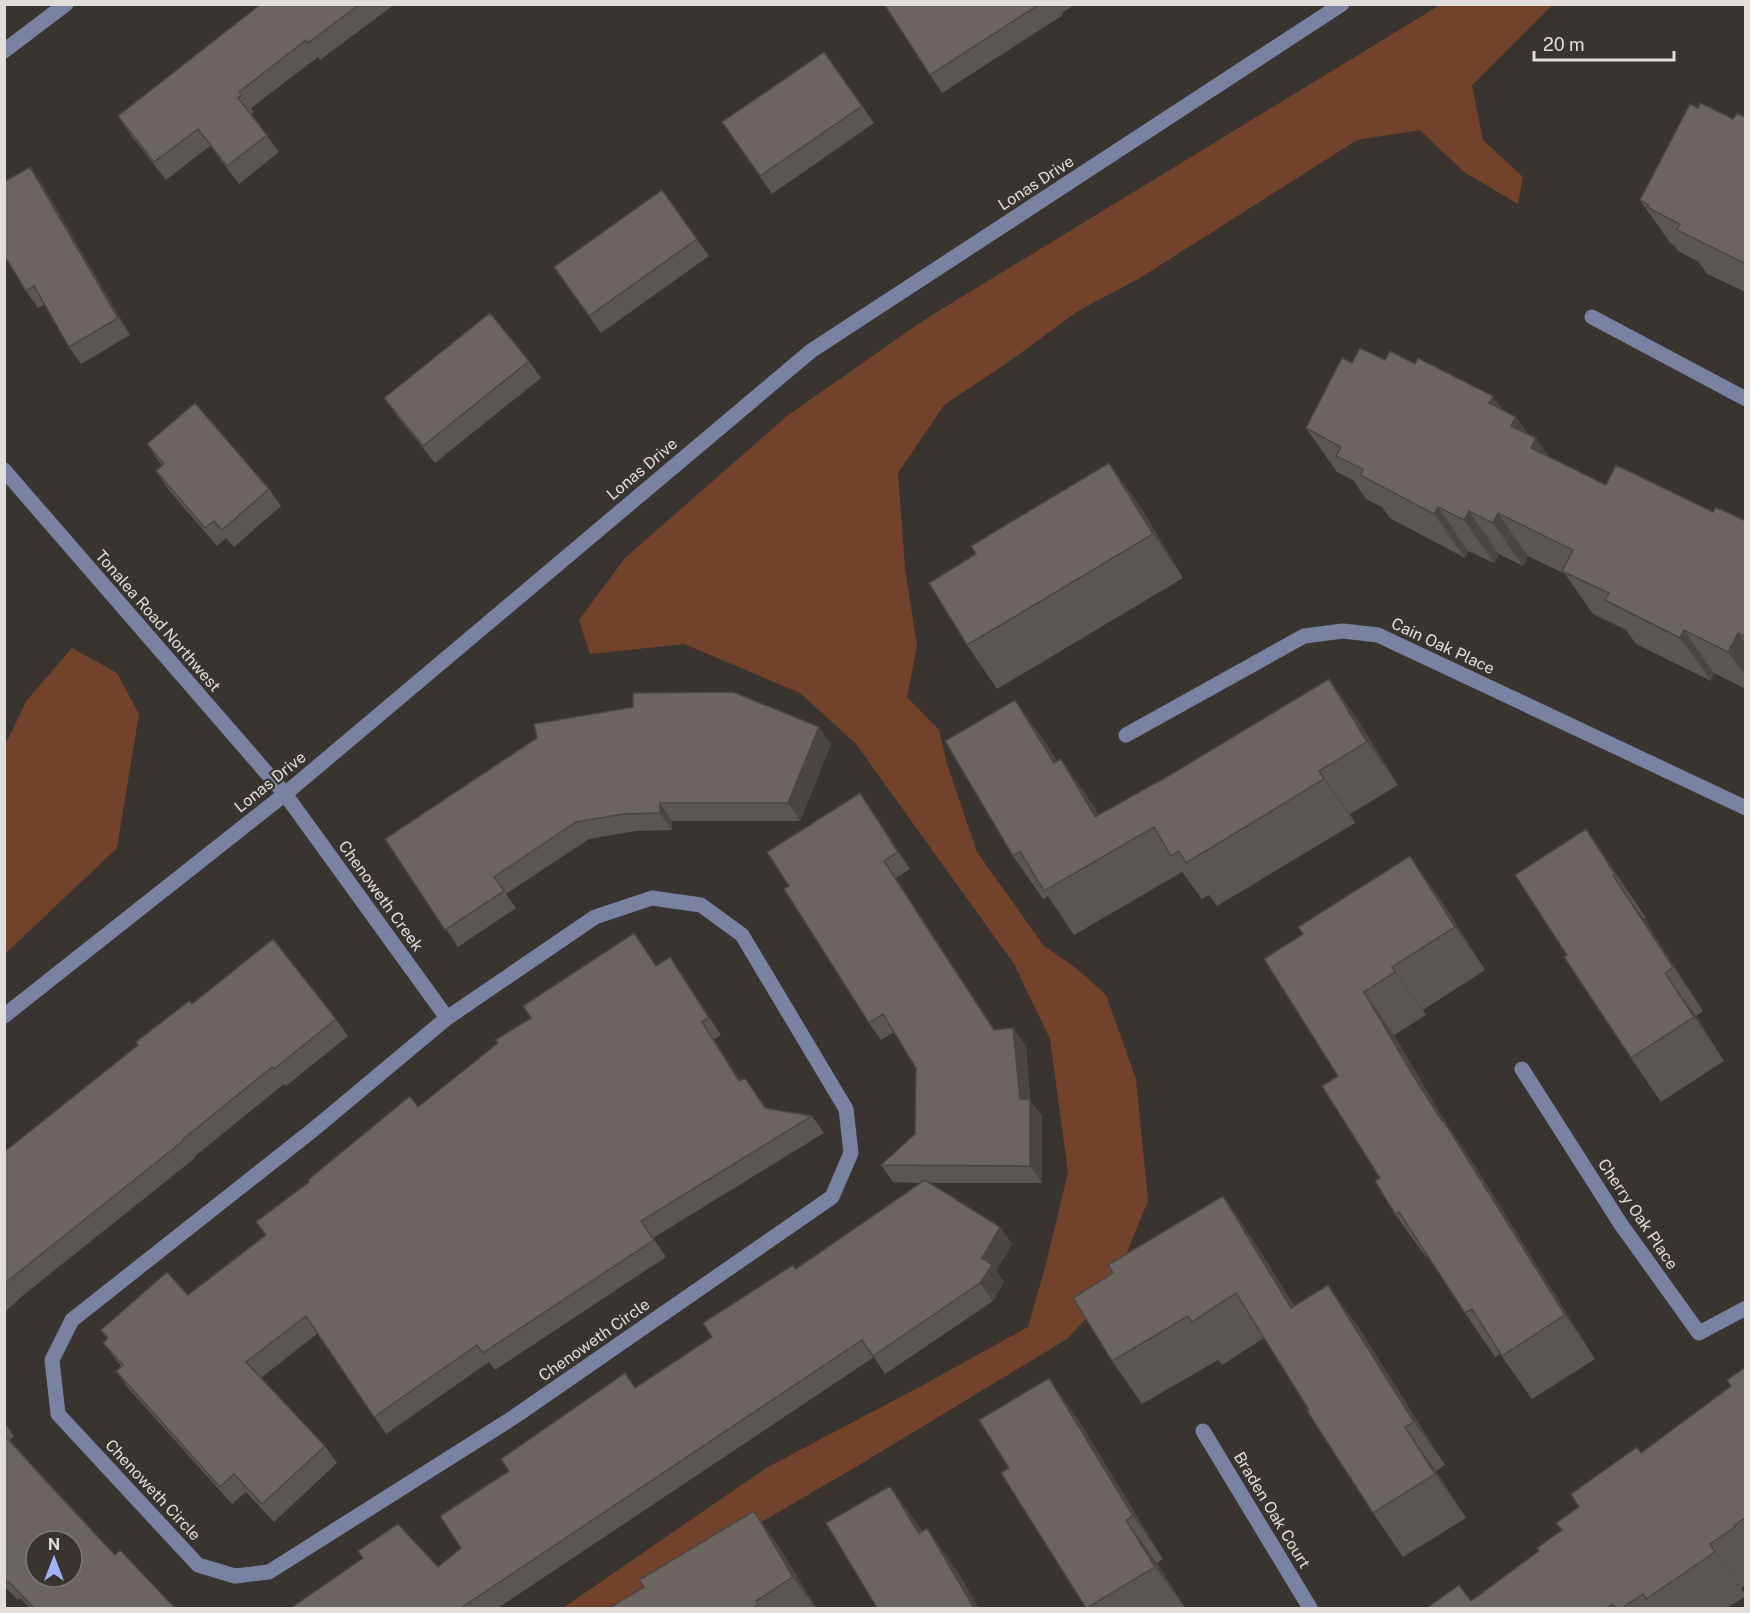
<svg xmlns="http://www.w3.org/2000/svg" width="1750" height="1613" font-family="'Public Sans',sans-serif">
<rect width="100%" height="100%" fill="#3a3431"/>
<path fill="#72422b" d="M1440,5H1552L1472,85L1483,140L1523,177L1518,204L1464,172L1420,130L1357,140L1140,278L1078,311L1007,363L944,405L898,473L905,568L917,646L907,697L939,730L947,764L977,852L1044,946L1076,968L1106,995L1136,1079L1148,1201L1111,1291L1067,1339L859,1465L635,1596L605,1608H563L766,1468L925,1384L1028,1327L1046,1264L1068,1172L1050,1039L1014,964L856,744L800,693L684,644L590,654L579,620L625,558L787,416L924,320Z
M72,648L117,673L139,714L117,848L5,954V745L27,700Z"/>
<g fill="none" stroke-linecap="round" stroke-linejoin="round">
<path stroke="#7982a1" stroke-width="15" d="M4,51L66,4
M1592,317L1746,399
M4,470L285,794L447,1018
M1126,735L1304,636L1343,631L1378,635L1746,808
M652,898L701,905L742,935L846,1109L851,1153L832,1197L514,1417L269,1572L235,1576L198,1565L58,1414L52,1360L72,1320L314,1129L447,1018L595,917Z
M4,1016L285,794L811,351L1342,4
M1522,1069L1620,1223L1699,1333L1746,1308
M1203,1431L1310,1608"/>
</g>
<path fill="#5c5653" d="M261,4H395L320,60L318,57L251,108L254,112L251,114L279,152L239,184L210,146L166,180L130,134L118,116Z
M884,4H1075L1062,13L1063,15L942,93Z
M824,52L874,123L772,194L722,122Z
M1698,108L1733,119L1746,118V292L1707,274L1699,262L1678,251L1674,245L1671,244L1640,200Z
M4,182L42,184L130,335L81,364L69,347L44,305L38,308L26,291L6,257L4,258Z
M662,190L709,256L601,333L554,267Z
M1385,360L1516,417L1528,434L1536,438L1548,456L1606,485L1713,512L1746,521V689L1714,673L1711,681L1636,644L1626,630L1593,614L1565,574L1528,556L1523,566L1499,554L1494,563L1468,551L1465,558L1390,518L1382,507L1366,499L1353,480L1337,472L1306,428L1352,363Z
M529,361L541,378L435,463L396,415L384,398Z
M147,444L269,489L281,506L234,547L226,538L217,546L168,489L156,471L162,466Z
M1140,506L1183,578L997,689L967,645Z
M1329,679L1359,722L1398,785L1350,814L1355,823L1217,906L1209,895L1202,899L1182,872L1074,935L1048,896L1043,899L1013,856L1015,700L1046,744L1057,761L1091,802L1099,815L1157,783Z
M831,744L800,821H672V830L636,831L589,839L506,894L516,908L458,947L385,839Z
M872,810L910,869L896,878L951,964L995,1030L1013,1028L1026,1046L1030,1100L1042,1116V1183H928L1000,1227L1012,1244L996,1271L1004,1282L993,1301L885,1374L874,1357L498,1608H291L363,1558L438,1567L461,1548L635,1388L712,1337L796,1268L921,1183L893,1182L881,1165L915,1134L916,1068L894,1032L881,1040L869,1023L789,886Z
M1586,829L1616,873L1646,918L1644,919L1703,1011L1696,1016L1724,1061L1661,1102L1631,1058L1567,955Z
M1441,900L1485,970L1423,1010L1426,1015L1394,1035L1444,1120L1473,1163L1595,1359L1532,1399L1500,1354L1495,1357L1465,1313L1428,1256L1426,1257L1395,1214L1338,1076L1303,934Z
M670,957L721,1035L714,1039L740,1081L757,1095L766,1108L812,1116L824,1133L653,1238L666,1257L495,1370L489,1362L386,1434L318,1333L261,1378L325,1446L337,1463L274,1522L246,1492L232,1504L128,1388L116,1371L121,1366L103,1343L107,1339L101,1330L188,1295L265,1235L256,1222L418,1107L657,966Z
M192,1004L336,1019L348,1036L286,1086L284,1084L194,1157L195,1158L21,1297L4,1313V1152Z
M1223,1196L1253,1240L1294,1306L1359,1328L1445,1465L1436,1471L1466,1518L1403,1557L1373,1513L1264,1338L1222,1365L1218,1360L1142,1404L1112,1361L1113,1273Z
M1746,1367V1585L1741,1588L1746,1596L1727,1608H1427L1471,1601L1539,1551L1562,1531L1556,1523L1579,1507L1641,1453L1731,1386Z
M1079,1421L1163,1559L1157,1563L1185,1608H1086Z
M4,1422L14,1436L10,1440L58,1494L115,1555L175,1608H30L20,1598L18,1600L4,1586Z
M754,1511L784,1555L816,1608H609L644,1587Z"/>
<path fill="#4b4643" d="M30,167L42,184L130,335L118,318Z
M1493,396L1512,423L1516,417L1533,442L1536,438L1566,482L1519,447L1489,403Z
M1109,463L1140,506L1183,578L1153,534Z
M1438,507L1468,551L1465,558L1434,514Z
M1469,511L1499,554L1494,563L1464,520Z
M1498,513L1528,556L1523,566L1493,523Z
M1684,630L1714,673L1711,681L1680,638Z
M1738,633L1746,644V676L1728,652Z
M1329,679L1359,722L1398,785L1367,742Z
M1015,700L1046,744L1084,807L1054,763Z
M819,727L831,744L800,821L788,803Z
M1061,759L1091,802L1118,848L1095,817Z
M1319,771L1350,814L1355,823L1324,779Z
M860,793L872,810L910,869L898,852Z
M660,803L672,821V830L660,813Z
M1586,829L1616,873L1646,918L1615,874Z
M1410,856L1441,900L1485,970L1455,927Z
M884,861L896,878L1006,1047L994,1030Z
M1613,875L1644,919L1703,1011L1673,967Z
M670,957L682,974L721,1035L709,1018Z
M1392,967L1423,1010L1426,1015L1395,972Z
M1665,973L1696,1016L1724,1061L1694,1017Z
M1364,992L1394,1035L1444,1120L1473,1163L1595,1359L1565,1315L1414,1077Z
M702,1022L714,1039L751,1098L739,1081Z
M1013,1028L1026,1046L1030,1100L1042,1116V1183L1030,1166L1020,1099Z
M1223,1196L1253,1240L1321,1352L1291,1308Z
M1000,1227L1012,1244L996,1271L1004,1282L993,1301L980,1283L982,1258Z
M1328,1285L1359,1328L1445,1465L1414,1422Z
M1049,1378L1079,1421L1163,1559L1133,1516Z
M1405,1427L1436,1471L1466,1518L1435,1474Z
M890,1486L921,1529L949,1577L919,1534Z
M754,1511L784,1555L816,1608H815L793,1577Z
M1126,1520L1157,1563L1185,1608L1155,1567Z
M927,1528L958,1572L979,1608H974Z
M1710,1544L1741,1588L1746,1595L1715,1552Z"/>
<path fill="#6b6460" stroke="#4b4643" stroke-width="1.5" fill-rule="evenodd" d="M261,4H360L308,43L306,40L239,92L242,95L238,98L267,135L227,166L198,129L154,162L118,116Z
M884,4H1040L930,75Z
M824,52L862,106L760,176L722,122Z
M1700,103L1733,119L1737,113L1746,118V264L1677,230L1680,224L1647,207L1649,205L1640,200L1690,104L1698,108Z
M30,167L118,318L69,347L34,286L26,291L4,255V182Z
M662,190L697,239L589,316L554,267Z
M490,313L529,361L423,446L384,398Z
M1360,348L1385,360L1390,351L1415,364L1418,358L1493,396L1489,403L1516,417L1511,426L1536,438L1531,448L1606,485L1616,465L1713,512L1715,507L1746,521V637L1738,633L1728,652L1684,630L1680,638L1605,600L1609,593L1562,571L1573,550L1498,513L1493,523L1469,511L1464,520L1438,507L1434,514L1360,475L1363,469L1336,456L1341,447L1306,428L1342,358L1352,363Z
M195,403L269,489L222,530L214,521L205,528L156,471L164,464L147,444Z
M1109,463L1153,534L967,645L929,583L976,554L971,546Z
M1329,679L1367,742L1319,771L1324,779L1186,863L1179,851L1171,856L1154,827L1044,891L1020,851L1013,856L945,741L1015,700L1054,763L1061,759L1095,817L1157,782V783Z
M733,692L819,727L788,803H660V813L624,814L576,822L494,877L504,891L445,930L385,839L537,738L534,724L633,707V693Z
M860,793L898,852L884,861L939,946L994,1030L1013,1028L1020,1099H1030V1166L881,1165L915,1134L916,1068L883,1014L869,1023L784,889L789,886L767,852Z
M1586,829L1615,874L1613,875L1673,967L1665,973L1694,1017L1631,1058L1564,957L1567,955L1515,875Z
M1410,856L1455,927L1392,967L1395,972L1364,992L1414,1077L1442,1121L1443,1120L1565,1315L1502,1356L1472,1309L1465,1313L1399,1212L1395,1214L1375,1181L1380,1178L1322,1086L1338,1076L1264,959L1303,934L1298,927Z
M634,933L656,966L670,957L709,1018L702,1022L739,1081L745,1078L765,1108L812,1116L641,1221L654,1240L483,1353L477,1345L374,1417L306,1316L246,1362L325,1446L262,1504L234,1474L220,1487L116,1371L123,1365L103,1343L108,1338L101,1330L167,1272L188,1295L266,1235L256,1222L309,1182L308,1180L410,1096L418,1107L498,1043L495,1040L531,1018L523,1006Z
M273,939L336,1019L274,1069L272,1067L182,1140L183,1141L4,1284V1152L138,1045L136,1042L189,1001L192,1004Z
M925,1180L1000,1227L982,1258L992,1265L980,1283L873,1356L862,1340L461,1608H291L363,1558L358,1551L398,1524L438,1567L461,1548L440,1516L509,1471L501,1459L625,1373L635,1388L712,1337L703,1323L793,1265L796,1269Z
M1223,1196L1291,1308L1328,1285L1414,1422L1405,1427L1435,1474L1373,1513L1307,1411L1309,1410L1236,1293L1192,1322L1188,1316L1112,1361L1073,1298L1113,1273L1108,1265Z
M1746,1367V1517L1734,1526L1735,1527L1710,1544L1715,1552L1646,1599L1643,1594L1622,1608H1616L1613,1604L1606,1608H1427L1459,1585L1471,1601L1539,1551L1537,1548L1562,1530L1556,1523L1579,1507L1571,1494L1637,1447L1641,1453L1731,1386L1727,1380Z
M1049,1378L1133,1516L1126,1520L1155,1567L1087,1608H1086L1001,1473L1009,1468L979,1420Z
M4,1435L58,1494L115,1555L120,1550L175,1608H34L8,1581L6,1583L4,1582ZM36,1541H72V1577H36Z
M890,1486L919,1534L927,1528L974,1608H877L826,1523Z
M754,1511L793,1577L756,1601L758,1605L753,1608H609L644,1587L639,1580Z"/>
<g text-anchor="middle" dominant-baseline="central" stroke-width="4.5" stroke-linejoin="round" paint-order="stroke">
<g font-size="16" fill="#e1dddb" stroke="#3a3431">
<text transform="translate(1036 183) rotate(-33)">Lonas Drive</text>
<text transform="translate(642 469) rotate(-40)">Lonas Drive</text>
<text transform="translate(158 621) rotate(49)">Tonalea Road Northwest</text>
<text transform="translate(1443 646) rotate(25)">Cain Oak Place</text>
<text transform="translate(270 782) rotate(-39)">Lonas Drive</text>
<text transform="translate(381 896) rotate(54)">Chenoweth Creek</text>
<text transform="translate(1638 1214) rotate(56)">Cherry Oak Place</text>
<text transform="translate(594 1340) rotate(-35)">Chenoweth Circle</text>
<text transform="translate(153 1490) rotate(47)">Chenoweth Circle</text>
<text transform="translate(1272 1510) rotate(59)">Braden Oak Court</text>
</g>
</g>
<rect width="1750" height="1613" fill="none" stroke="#e1dddb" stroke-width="12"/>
<g transform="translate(54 1559)"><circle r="28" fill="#3a3431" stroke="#7d7875" stroke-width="1.5"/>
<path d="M0-4.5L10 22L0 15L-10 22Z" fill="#a0b3fd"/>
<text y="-9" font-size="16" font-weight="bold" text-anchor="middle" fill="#e1dddb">N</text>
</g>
<path d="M1534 51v9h140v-9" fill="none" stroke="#e1dddb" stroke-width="3"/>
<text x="1543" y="51" font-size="18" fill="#e1dddb" stroke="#3a3431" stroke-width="4.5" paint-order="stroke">20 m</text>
</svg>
